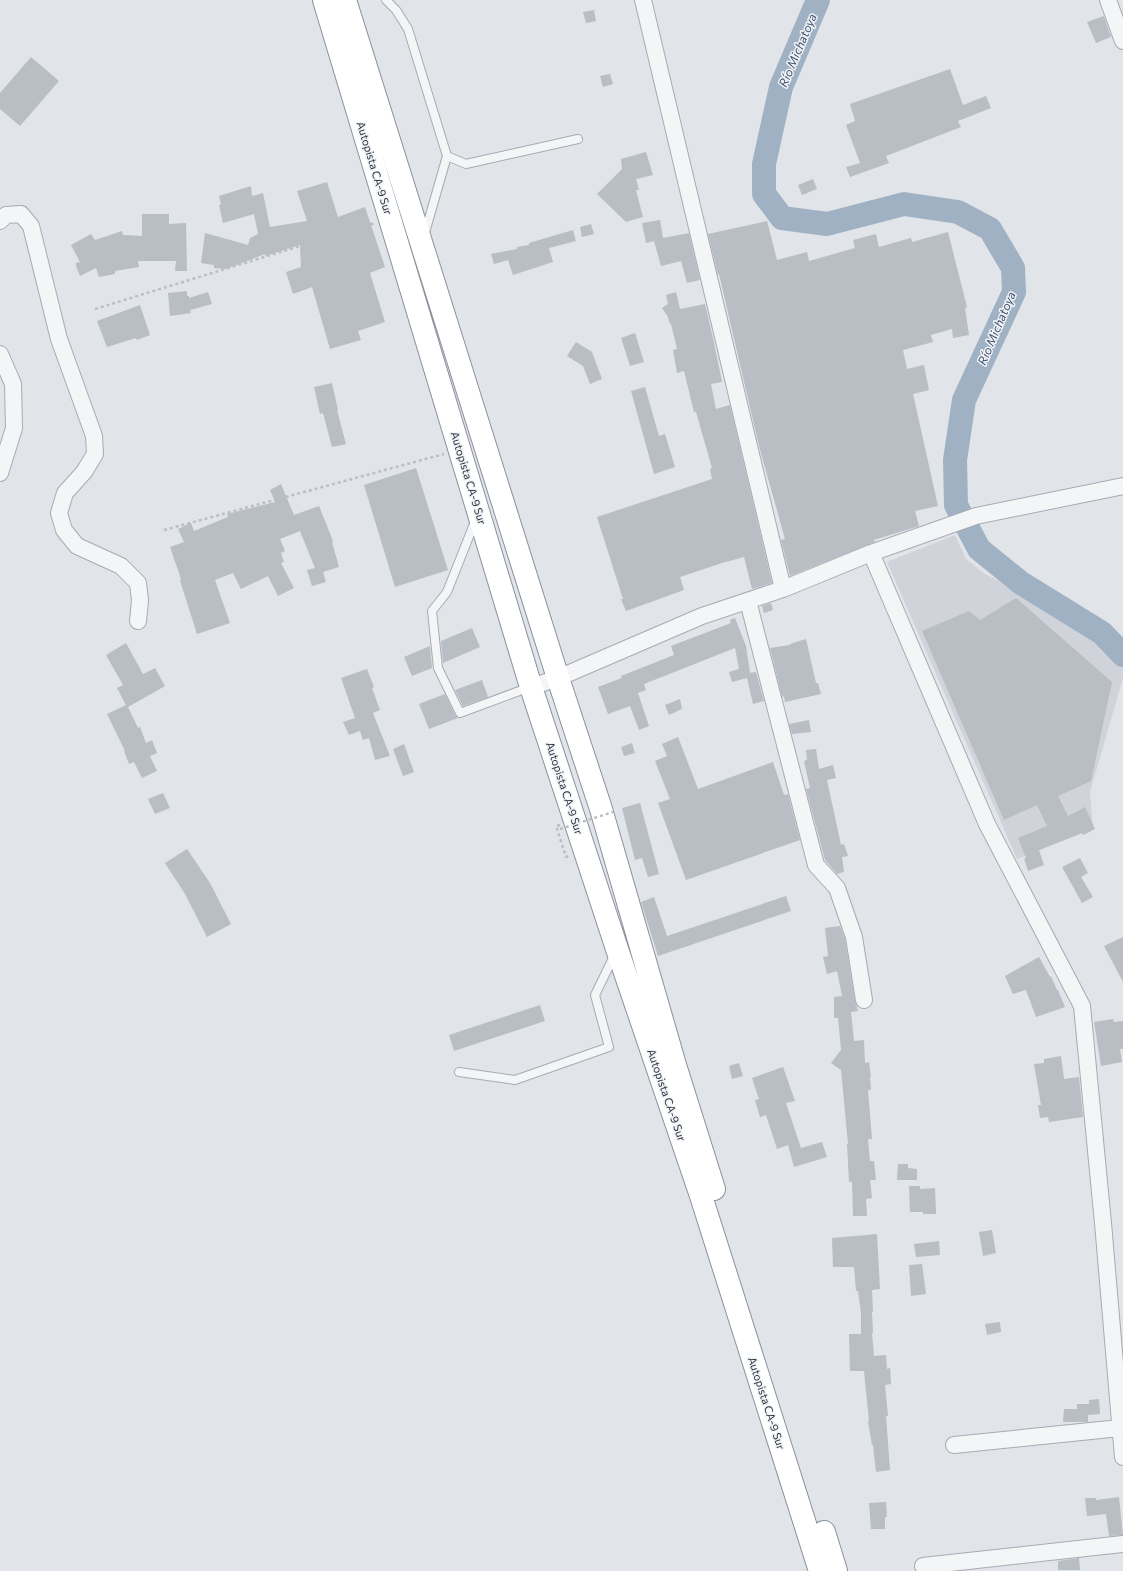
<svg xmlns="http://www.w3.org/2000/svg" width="1123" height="1571" font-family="Commissioner,sans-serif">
<rect width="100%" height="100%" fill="#e1e4e8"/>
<path fill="#d0d3da" d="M955,535L966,559L985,574L1070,617L1123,651V678L1090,792L1093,829L1017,859L887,562Z"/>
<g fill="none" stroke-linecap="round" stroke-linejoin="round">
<path stroke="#a0b1c4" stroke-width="24" d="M818,0L781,87L764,164V194L782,218L827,224L904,204L958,212L990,229L1013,268L1014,292L964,400L955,460L956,505L979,549L1021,583L1102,633L1123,655"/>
</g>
<path fill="#b9bdc4" d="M594,10L596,21L586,23L583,12Z
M1104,16L1111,37L1096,43L1087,22Z
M31,57L59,81L20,126L0,109V93Z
M950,69L963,105L986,96L991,108L958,121L961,127L886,156L889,163L850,177L846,167L860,163L846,125L855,121L850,104Z
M610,74L613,84L603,87L600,76Z
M646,152L653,175L636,179L639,190H636L643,217L626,222L597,194L622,169L621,159Z
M813,179L817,189L802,195L798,185Z
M327,182L338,217L365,207L385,267L370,273L385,322L358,331L361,340L330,349L312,287L293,294L286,272L301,267L300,245L265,256V254L226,269L214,268V265L201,263L205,233L248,245L250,238L258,234L254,214L223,223L219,205H221L219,196L251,186L252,196L263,193L270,227L307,221L297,191Z
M142,214H169V224L186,223L187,271H175L176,261H138L139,267L115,271V274L99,277L96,268L80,276L76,266V263L80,262L71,245L91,234L95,240L122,231L123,235L142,236Z
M660,220L663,238L689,233L700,280L687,283L681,261L661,266L654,241L646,243L642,223Z
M767,221L777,260L807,252L809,261L855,248L853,240L876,234L879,247L911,238L912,242L948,232L967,307L965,308L969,335L953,338L952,329L931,335L933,342L903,350L907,369L924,365L929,390L913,394L938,506L915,511L919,526L874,540L875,542L790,576L781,540L785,539L759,446L719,274L718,275L708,234Z
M591,224L594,234L582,237L580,227Z
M573,230L576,241L549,248L553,262L513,275L508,260L494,264L491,254L517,249V247L529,245V243Z
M187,291V296H189V298L208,292L212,304L190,310L191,313L170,316L168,293Z
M676,292L680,309L705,304L713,338L722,382L711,384L716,409L730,405L772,583L752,589L744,557L722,563L680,577L684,590L626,611L621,599H623L597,517L712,479L710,469L712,468L696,412H694L684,371L677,373L673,350L677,349L671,324H670L668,317L662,308L668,304L666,295Z
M140,305L150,335L137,340L136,338L107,347L97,321Z
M635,333L644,362L630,366L621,338Z
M576,342L592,352L602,379L590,384L583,366L567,356Z
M332,383L338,410H337L346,444L332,447L323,413L320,414L314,387Z
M645,387L659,436L665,434L675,467L654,474L631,391Z
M416,468L448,570L395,587L364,485Z
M281,484L294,515L319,506L333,541L332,542L339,567L323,572L326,582L312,586L307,570L315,568L300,531L280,539L285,551L281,553L284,562L281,563L294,588L278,596L268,576L241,589L233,573L215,580L230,623L197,634L182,587L180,580L181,579L170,547L184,542L178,529L191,523L194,531L228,517L227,514L275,502L270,490Z
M1016,598L1112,682L1091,781L1058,796L1068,816L1085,807L1095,829L1083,835L1082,833L1039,850L1044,865L1028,871L1024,859L1026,858L1018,838L1047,826L1037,805L1004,820L922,631L969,611L980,620Z
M771,603L773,610L764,613L762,606Z
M735,618L746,646L750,673L756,672L764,701L753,704L747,678L732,682L729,672L739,669L735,648L644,684L646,690L638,693L649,726L639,730L630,706L608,714L598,687L622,678L621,676L674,655L671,646L731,623L730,620Z
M472,628L480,647L443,663L441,641Z
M806,639L816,683H818L821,694L785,702L784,696L782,697L770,648L790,645V644Z
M126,643L143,674L155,668L165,686L128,707L138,728L140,727L146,743L152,740L157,753L150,756L157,771L142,778L134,762L129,764L124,751H125L107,714L126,705L117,688L123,685L106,655Z
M430,646L432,668L412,676L404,657Z
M367,669L374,687L372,688L380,710L373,713L390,756L375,760L369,738L363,740L360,731L349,735L343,722L355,718L341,678Z
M482,680L488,697L463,706L455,690Z
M445,694L455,715L458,718L429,729L419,704Z
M680,699L682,709L669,715L665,705Z
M809,720L811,732L792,734L789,724Z
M678,737L698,789L773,762L784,795L788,794L800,840L686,880L658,803L670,799L655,761L667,756L662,744Z
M632,743L635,753L624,756L621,747Z
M404,744L414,772L403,776L393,749Z
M816,749L819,769L833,765L836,778L827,780L841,845L844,844L848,856L842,857L844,872L837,874L825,860L806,789L810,788L804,761L807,760L806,750Z
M163,793L170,808L155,814L148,799Z
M640,803L659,874L648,877L642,858L635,860L622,808Z
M187,849L210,883L231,924L207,937L185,894L165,863Z
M1080,858L1088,873L1081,877L1093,897L1082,903L1062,867Z
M786,896L791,911L658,956L641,902L654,897L667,936Z
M840,926L845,939L855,1001L858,1011L851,1012L854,1041L864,1040L865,1063L869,1062L871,1077H870L871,1090H868L872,1139H868L870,1161H874L876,1180H870L872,1198L866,1199L867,1216H853L852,1182H849L847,1144H848L842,1080L841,1070L831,1063L841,1050L838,1018H834V997L842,996L837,971L827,974L823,957L828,956L825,928Z
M1123,937V982L1104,946Z
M1039,957L1050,977L1051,976L1057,990H1058L1065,1007L1036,1017L1026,990L1013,994L1005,976Z
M540,1005L545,1021L454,1051L449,1035Z
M1113,1019L1114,1022L1123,1021V1049H1120L1122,1062L1101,1066L1094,1022Z
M1061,1056L1064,1079L1079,1077L1083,1117L1049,1122L1048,1117L1040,1118L1038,1105H1041L1034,1064L1044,1063V1059Z
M739,1063L743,1076L732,1079L729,1066Z
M783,1067L795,1101L786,1103L801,1148L822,1142L827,1157L794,1167L788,1145L777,1149L766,1115L760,1117L755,1100L759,1099L752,1078Z
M898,1164H908V1168L917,1169V1180H897Z
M909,1186H920V1189L935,1188L936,1214H923V1212H910Z
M992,1230L996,1253L983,1256L979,1232Z
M877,1234L880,1289L872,1290L873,1312H872L873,1333H872L874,1356L886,1355L887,1369L890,1368L891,1384L885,1385L888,1416H886L890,1470L876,1472L873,1445H872L868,1421H869L864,1371H850L849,1334H861V1313L858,1291H856L854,1267H833L832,1238Z
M939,1241L940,1255L916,1257L914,1244Z
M922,1264L926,1294L911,1296L909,1265Z
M1000,1322L1001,1332L987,1335L985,1324Z
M1099,1399L1100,1414L1088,1415V1422H1063L1064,1409H1077V1404H1089V1400Z
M1119,1497L1123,1535L1109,1536L1106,1514L1087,1516L1085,1498H1096V1500Z
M886,1502L887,1517H885V1529H871L869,1503Z
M1079,1558L1080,1570H1058V1561Z"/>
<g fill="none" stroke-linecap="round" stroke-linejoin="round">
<defs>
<path id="service" d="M386,0L396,10L408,29L447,156L424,236
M447,156L466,164L578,139
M476,519L447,592L432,611L438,668L460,713L530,687
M459,1072L515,1080L609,1047L595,995L615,954"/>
<path id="minor" d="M643,0L783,589
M1108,0L1123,41
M0,221L6,215L21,214L31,226L59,339L94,436L95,454L84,472L65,493L59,513L64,530L77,546L121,566L138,583L140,600L138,621
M0,354L13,384L14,428L0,473
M871,553L987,824L1082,1006L1103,1223L1123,1457
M748,601L816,865L837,888L854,937L864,1000
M531,687L558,678L702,616L783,589L871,553L976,516L1123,486
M954,1445L1120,1428
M923,1566L1123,1544"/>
<path id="trunk" d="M324,0L531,687L617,949L701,1196L820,1571
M345,0L558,678L601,809L675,1065L714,1189
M824,1532L836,1571"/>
</defs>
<use href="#service" stroke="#a7abb2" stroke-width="10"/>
<use href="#minor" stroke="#a7abb2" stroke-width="18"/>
<use href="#trunk" stroke="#8a919d" stroke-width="24"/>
<path stroke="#bbbec3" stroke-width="2.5" stroke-dasharray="3 3" stroke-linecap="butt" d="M95,309L375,223
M164,530L444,454
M560,825L556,826L566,857L569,856"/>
<use href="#service" stroke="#f3f5f7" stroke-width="8"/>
<use href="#minor" stroke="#f3f5f7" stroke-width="16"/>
<use href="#trunk" stroke="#fff" stroke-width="22"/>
<path stroke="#bbbec3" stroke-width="2.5" stroke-dasharray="3 3" stroke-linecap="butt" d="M560,829L613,812"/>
</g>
<g text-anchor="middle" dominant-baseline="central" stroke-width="3" stroke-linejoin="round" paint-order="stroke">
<g font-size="11" fill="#2b323e" stroke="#f1f3f6">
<text transform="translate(375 168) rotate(73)">Autopista CA-9 Sur</text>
<text transform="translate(469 478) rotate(73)">Autopista CA-9 Sur</text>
<text transform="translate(565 788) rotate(72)">Autopista CA-9 Sur</text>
<text transform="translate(667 1095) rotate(71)">Autopista CA-9 Sur</text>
<text transform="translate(767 1403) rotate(72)">Autopista CA-9 Sur</text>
</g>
<g font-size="12" font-style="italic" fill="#3a506e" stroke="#f1f3f6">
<text transform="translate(797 50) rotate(-67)">Río Michatoya</text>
<text transform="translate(996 328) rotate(-67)">Río Michatoya</text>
</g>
</g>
</svg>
